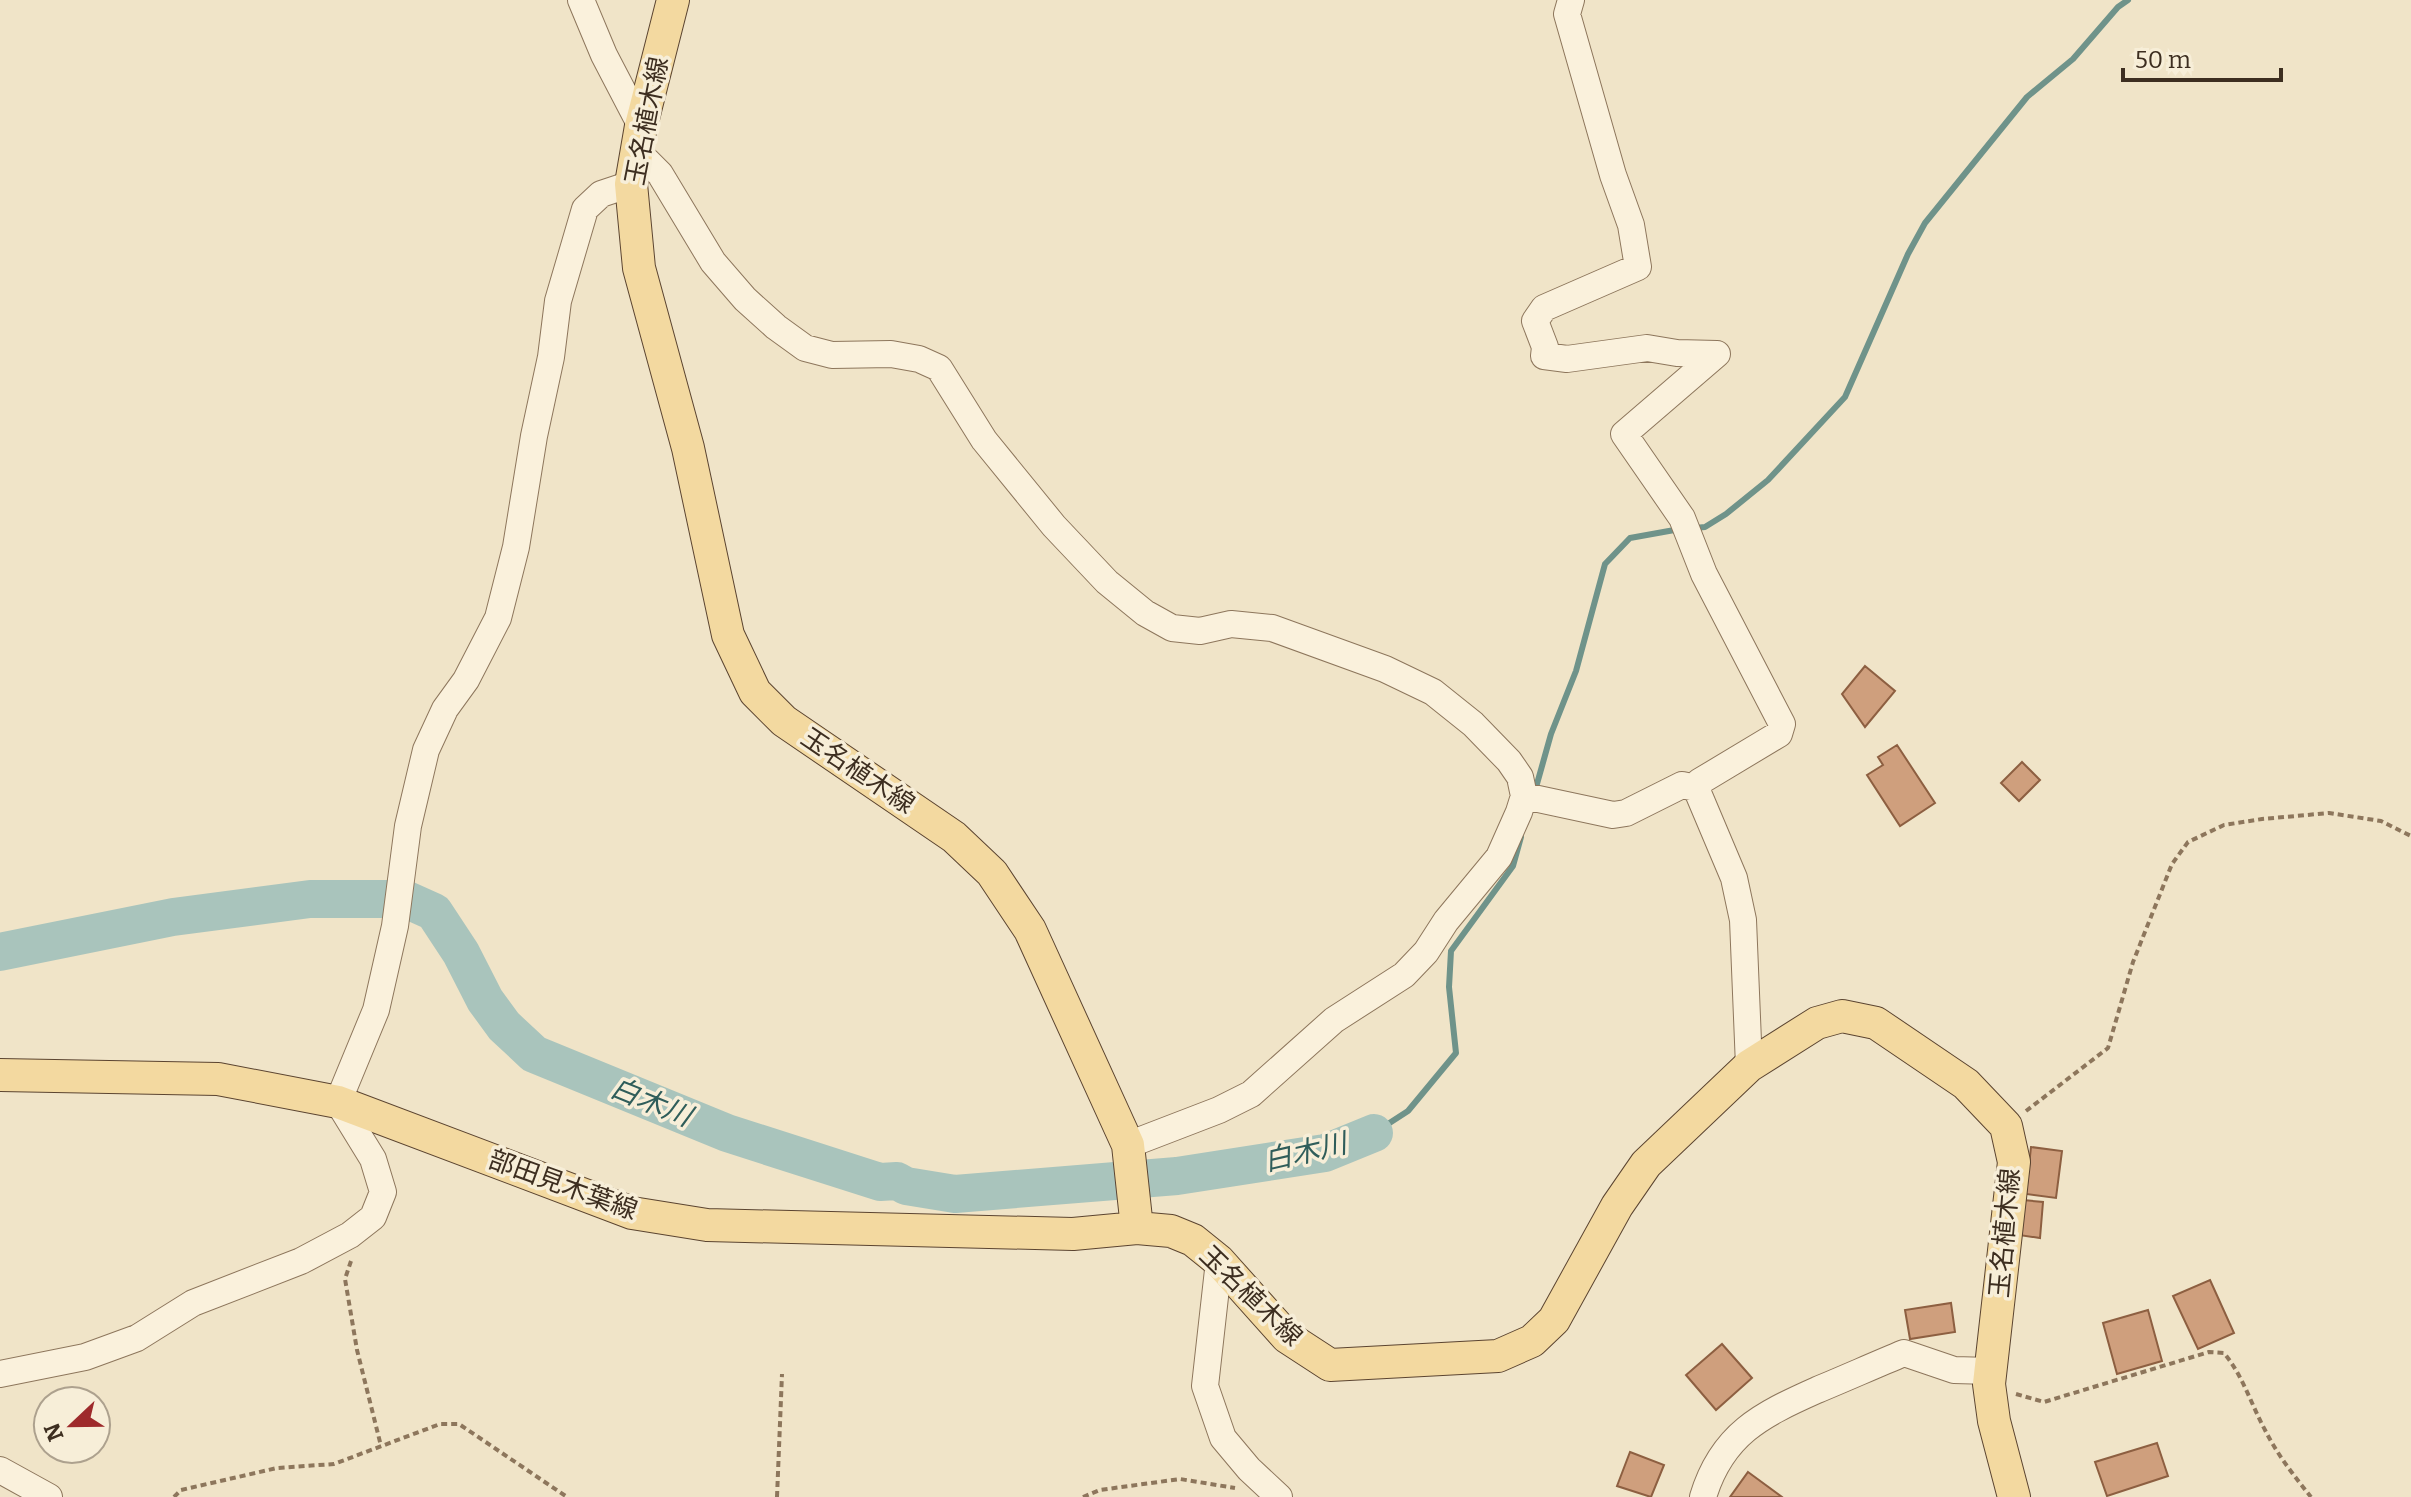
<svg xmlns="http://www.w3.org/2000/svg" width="2411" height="1497" font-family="Bitter,'Noto Sans JP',serif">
<rect width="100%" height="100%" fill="#f0e4c8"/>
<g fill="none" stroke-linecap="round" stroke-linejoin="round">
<path stroke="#6f938a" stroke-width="6" d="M1695,528L1705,527L1726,514L1768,480L1845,397L1908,254L1925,223L2027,97L2073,59L2118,7L2128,0
M1535,791L1551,734L1576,671L1605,564L1630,538L1680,529
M1374,1133L1408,1111L1456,1053L1449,987L1451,951L1513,866L1521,837"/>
<path stroke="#a9c4bc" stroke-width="38" d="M0,952L173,917L310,899H405L434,912L461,953L485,1000L504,1026L534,1054L727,1133L880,1182L897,1181L906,1186L955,1194L1177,1176L1325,1153L1374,1133"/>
</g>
<path fill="#cf9f7d" stroke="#8d5f41" stroke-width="2" d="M1865,666L1895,691L1865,727L1842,694Z
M1897,745L1935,803L1900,826L1867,775L1883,765L1878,757Z
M2022,762L2040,780L2019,801L2001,783Z
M2031,1147L2062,1151L2056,1198L2026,1194Z
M2023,1200L2043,1202L2040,1238L2019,1235Z
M2210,1280L2234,1333L2198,1349L2173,1296Z
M1951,1303L1955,1332L1910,1339L1905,1310Z
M2148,1310L2162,1361L2117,1374L2103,1323Z
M1722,1344L1752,1378L1716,1410L1686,1375Z
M2157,1443L2168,1476L2107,1496L2095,1462Z
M1630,1452L1664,1465L1651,1497L1617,1486Z
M1748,1472L1782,1497H1730Z"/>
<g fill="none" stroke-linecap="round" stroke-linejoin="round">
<defs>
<path id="minor" d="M581,0L604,55L641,126
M1571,0L1567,14L1613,175L1631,225L1638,267L1544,308L1535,321L1545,347L1544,356L1567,359L1647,348L1677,353L1717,354L1624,434L1682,518L1704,574L1782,724L1779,734L1699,782L1696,788L1734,878L1743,920L1749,1066
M636,156L647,161L660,174L713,262L745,299L776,327L805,348L832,355L891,354L919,359L939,368L984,440L1054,526L1107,582L1145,613L1172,628L1200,631L1231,624L1272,628L1385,669L1433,692L1473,724L1509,761L1520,777L1524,796L1519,812L1499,857L1446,921L1426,952L1404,975L1334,1020L1251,1094L1219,1110L1128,1145
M1524,796L1613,815L1626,813L1682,785L1696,788
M1219,1261L1205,1386L1223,1438L1249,1469L1279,1497
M0,1374L85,1357L137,1338L193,1303L301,1261L350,1235L373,1217L383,1192L373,1159L338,1102L376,1010L395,926L408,826L426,750L445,709L466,680L498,618L516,547L534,436L551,357L558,301L585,209L601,194L631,184
M0,1470L49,1497
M1703,1497C1722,1434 1761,1415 1817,1390C1846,1378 1875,1365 1904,1353L1954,1370L1991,1371"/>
<path id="major" d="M673,0L641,126L631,184L639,268L688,448L728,635L755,692L784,721L954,837L992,873L1030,930L1128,1145L1137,1228
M0,1075L218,1079L338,1102L632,1213L707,1225L1073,1234L1137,1228L1171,1231L1193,1240L1219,1261L1287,1337L1330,1365L1498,1356L1532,1341L1554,1320L1617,1206L1646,1164L1749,1066L1817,1023L1842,1016L1876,1023L1966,1084L2006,1126L2014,1162L1989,1384L1994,1421L2014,1497"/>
</defs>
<use href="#minor" stroke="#8d765c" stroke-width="28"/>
<use href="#major" stroke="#5b4430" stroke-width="34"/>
<path stroke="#8d765c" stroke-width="4" stroke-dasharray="6 4" stroke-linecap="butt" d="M2026,1111L2108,1048L2133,962L2172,864L2188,842L2224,825L2262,819L2329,813L2381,821L2411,836
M351,1261L345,1279L357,1350L381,1446
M2016,1394L2044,1402L2209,1352L2224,1353C2243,1376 2251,1404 2265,1430C2277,1454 2294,1476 2311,1497
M174,1497L181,1490L277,1468L334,1464L440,1424H459L567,1497
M777,1497L782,1374
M1083,1497L1100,1490L1180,1479L1235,1488"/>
<use href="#minor" stroke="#faf1dc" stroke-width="26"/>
<use href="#major" stroke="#f3d9a0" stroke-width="32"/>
</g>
<g text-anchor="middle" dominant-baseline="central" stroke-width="7" stroke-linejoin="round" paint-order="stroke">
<g font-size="26" fill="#3d2e20" stroke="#f7eed8">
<text transform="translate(647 121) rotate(-79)">玉名植木線</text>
<text transform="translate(858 771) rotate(34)">玉名植木線</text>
<text transform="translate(563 1185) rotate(20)">部田見木葉線</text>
<text transform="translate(2005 1233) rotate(-85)">玉名植木線</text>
<text transform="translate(1251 1296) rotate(44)">玉名植木線</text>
</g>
<g font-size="28" font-style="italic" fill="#2f5d5a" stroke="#f7eed8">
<text transform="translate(651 1102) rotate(22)">白木川</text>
<text transform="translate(1305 1152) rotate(-13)">白木川</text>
</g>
</g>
<g transform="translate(72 1425) rotate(248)"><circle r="38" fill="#f7eed8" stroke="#ada18e" stroke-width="2"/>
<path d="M0-6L14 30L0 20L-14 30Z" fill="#9e2a2b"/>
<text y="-12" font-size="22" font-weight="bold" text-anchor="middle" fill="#3d2e20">N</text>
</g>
<path d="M2123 68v12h158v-12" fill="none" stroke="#3d2e20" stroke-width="4"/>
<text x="2135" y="68" font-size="24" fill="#3d2e20" stroke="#f7eed8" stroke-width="6" paint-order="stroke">50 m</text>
</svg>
